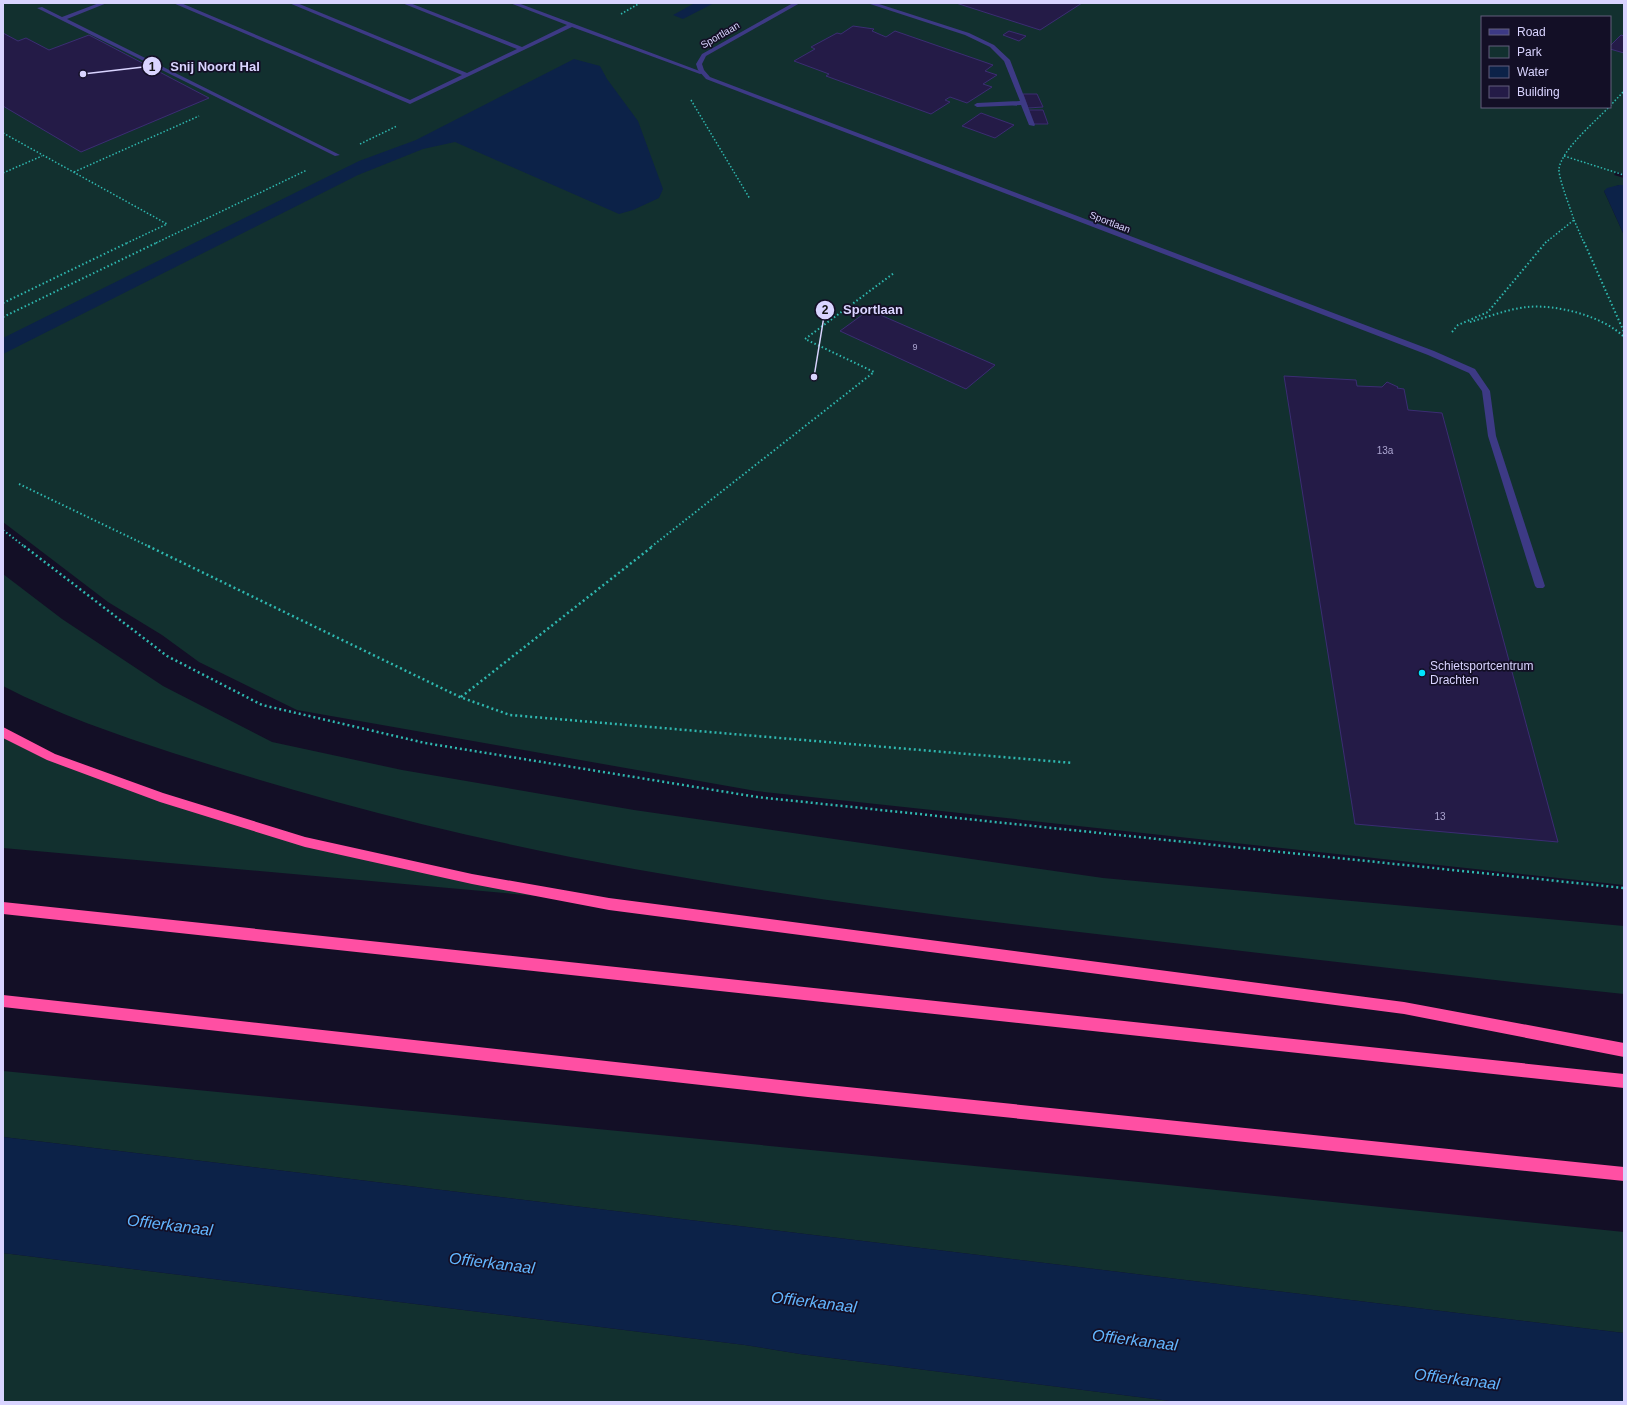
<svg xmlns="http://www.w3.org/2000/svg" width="1627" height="1405" font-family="Helvetica,sans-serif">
<rect width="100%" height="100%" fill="#130f26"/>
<path fill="#12302f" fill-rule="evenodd" d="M3,3H1624V174L1616,172L1614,175L1624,178V185H1619L1604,191L1624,235V885L756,791L297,710L199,662L162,635L108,602L3,522ZM1482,17H1610V107H1482Z
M3,574L62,619L163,686L272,742L402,770L634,810L1103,878L1624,926V994C1436,974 1249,952 1062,930C817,901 571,867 333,801C279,786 226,770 173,753C115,734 57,714 3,686Z
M3,736L42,755L286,836L559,898L3,848Z
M3,1071L1149,1183L1624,1232V1333L3,1137Z
M3,1253L745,1345L800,1354L1178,1402H3Z"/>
<path fill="#0c2248" d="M695,3H714L683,19L673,15Z
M574,59L600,66L607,79L638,121L663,189L659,198L633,210L619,214L455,142L423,149L358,175L3,354V338L359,161L416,140Z
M1619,185H1624V235L1604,191L1607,188Z
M3,1137L1624,1333V1402H1178L800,1354L745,1345L3,1253Z"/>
<path fill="#241b47" stroke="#3b2d73" d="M956,3H1082L1040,30Z
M853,26L874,29L872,31L886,37L895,31L993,65L985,71L997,75L983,84L992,87L967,103L950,97L945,100L950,102L931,114L826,76L829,74L794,61L815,49L811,47L837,33L841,34Z
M1009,31L1026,36L1019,41L1003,35Z
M3,33L18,41L26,38L49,50L89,35L209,98L81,152L3,106Z
M1621,35L1624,36V53L1610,49V46Z
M1023,94H1037L1043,107L1028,108Z
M1028,110H1043L1048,124H1033Z
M981,113L1014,125L995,138L962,126Z
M869,310L995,365L966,389L840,331Z
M1284,376L1356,380L1357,386L1382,387L1387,382L1398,387L1397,388L1404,389L1408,410L1442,413L1558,842L1355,824Z"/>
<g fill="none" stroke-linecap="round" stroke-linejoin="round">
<path stroke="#2fb8b0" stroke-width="1.5" stroke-dasharray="1.5 2" stroke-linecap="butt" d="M621,14L640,3
M691,100L750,199
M1610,106L1624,91
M3,133L167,224L127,243
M360,144L397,126
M1564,156L1624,175
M74,172L199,116
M3,173L42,156
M1574,220L1584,243
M156,243L307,170
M1545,243L1574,220C1571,210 1558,177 1559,169C1561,150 1596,121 1609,107"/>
<path stroke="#2fb8b0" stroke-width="2" stroke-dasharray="1.5 2.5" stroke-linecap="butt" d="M1584,242L1624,332
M3,303L129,242
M3,317L158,242
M1470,322C1488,317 1508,309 1527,307C1556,304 1603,316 1624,337
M1452,332L1458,325L1488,312L1546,242
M19,484L150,547
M3,530L25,547
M651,547L874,372L805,339L894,273"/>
<path stroke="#2fb8b0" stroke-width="2.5" stroke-dasharray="2 3" stroke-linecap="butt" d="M24,546L167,656L262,705L425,743L757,797L1624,888
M148,546L460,697L510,715L1073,763
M461,697L653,546"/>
<path fill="#3d3a85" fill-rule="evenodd" d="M99,3H107L67,19L340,155L335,156L37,8L42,7L62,17Z
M173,3H181L410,100L462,75L289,3H297L467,73L517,49L402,3H410L522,47L567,25L510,3H518L705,73L700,74L572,27L410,104Z
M867,3H876L969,33L994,45L1010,60L1035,125L1034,126L1029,125L1021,105L977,107L974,105L977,103L1020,101L1004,61L990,47L965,35Z"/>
<path fill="#3d3a85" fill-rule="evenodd" d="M793,3H800L706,56L702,64L704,70L710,77L1434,351L1475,369L1490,391L1496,436L1545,586L1543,588H1537L1535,586L1488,436L1482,391L1469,373L1428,355L706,79L698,70L696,64L702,54Z"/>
<path fill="#ff4fa3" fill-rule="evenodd" d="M3,727L55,754L163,793L305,837L472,874L609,898L1404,1002L1624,1043V1057L1404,1014L609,910L472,884L305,847L160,802L47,760L3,738Z
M3,902L1624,1074V1088L3,914Z
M3,995L808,1083L1624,1167V1181L808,1097L3,1007Z"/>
</g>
<circle fill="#00e5ff" stroke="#130f26" stroke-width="1.5" cx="1422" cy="673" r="4"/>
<g text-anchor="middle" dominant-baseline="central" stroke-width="3.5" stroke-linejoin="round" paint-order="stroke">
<g font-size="9" fill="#aca6d1">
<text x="915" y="347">9</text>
</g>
<g font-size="10" fill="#d9d4ff" stroke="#130f26">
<text transform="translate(720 35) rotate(-30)">Sportlaan</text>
<text transform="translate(1110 222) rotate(21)">Sportlaan</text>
</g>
<g font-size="10" fill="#aca6d1">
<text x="1385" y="450">13a</text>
<text x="1440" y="816">13</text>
</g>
<g font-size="12" fill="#d9d4ff" stroke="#130f26" text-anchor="start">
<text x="1430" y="666">Schietsportcentrum<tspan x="1430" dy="14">Drachten</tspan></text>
</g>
<g font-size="16" font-style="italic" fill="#62b6ff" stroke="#130f26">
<text transform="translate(170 1225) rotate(7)">Offierkanaal</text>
<text transform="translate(492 1263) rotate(7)">Offierkanaal</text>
<text transform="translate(814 1302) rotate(7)">Offierkanaal</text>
<text transform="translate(1135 1340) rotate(7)">Offierkanaal</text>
<text transform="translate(1457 1379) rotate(7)">Offierkanaal</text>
</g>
</g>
<path fill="none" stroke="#d9d4ff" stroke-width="1.5" d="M83 74L152 66M814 377L825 310"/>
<g fill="#d9d4ff" stroke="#130f26" stroke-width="1.5">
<circle cx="83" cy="74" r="4"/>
<circle cx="814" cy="377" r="4"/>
<circle cx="152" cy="66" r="10"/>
<circle cx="825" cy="310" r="10"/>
</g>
<g font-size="12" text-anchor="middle" font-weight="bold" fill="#111">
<text x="152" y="71">1</text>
<text x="825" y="314">2</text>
</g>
<g font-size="13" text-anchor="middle" font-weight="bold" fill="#d9d4ff" stroke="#130f26" stroke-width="3.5" stroke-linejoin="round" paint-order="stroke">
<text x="215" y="71">Snij Noord Hal</text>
<text x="873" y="314">Sportlaan</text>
</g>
<rect width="1627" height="1405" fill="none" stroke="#d9d4ff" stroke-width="8"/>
<rect x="1481" y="16" width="130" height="92" fill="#130f26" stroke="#625e7d"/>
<rect x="1489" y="29" width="20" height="6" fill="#3d3a85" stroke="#625e7d"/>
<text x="1517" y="36" font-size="12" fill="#d9d4ff">Road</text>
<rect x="1489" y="46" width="20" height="12" fill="#12302f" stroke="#625e7d"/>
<text x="1517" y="56" font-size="12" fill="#d9d4ff">Park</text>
<rect x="1489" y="66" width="20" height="12" fill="#0c2248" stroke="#625e7d"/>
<text x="1517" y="76" font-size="12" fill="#d9d4ff">Water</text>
<rect x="1489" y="86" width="20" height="12" fill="#241b47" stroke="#625e7d"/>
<text x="1517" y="96" font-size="12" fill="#d9d4ff">Building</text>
</svg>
